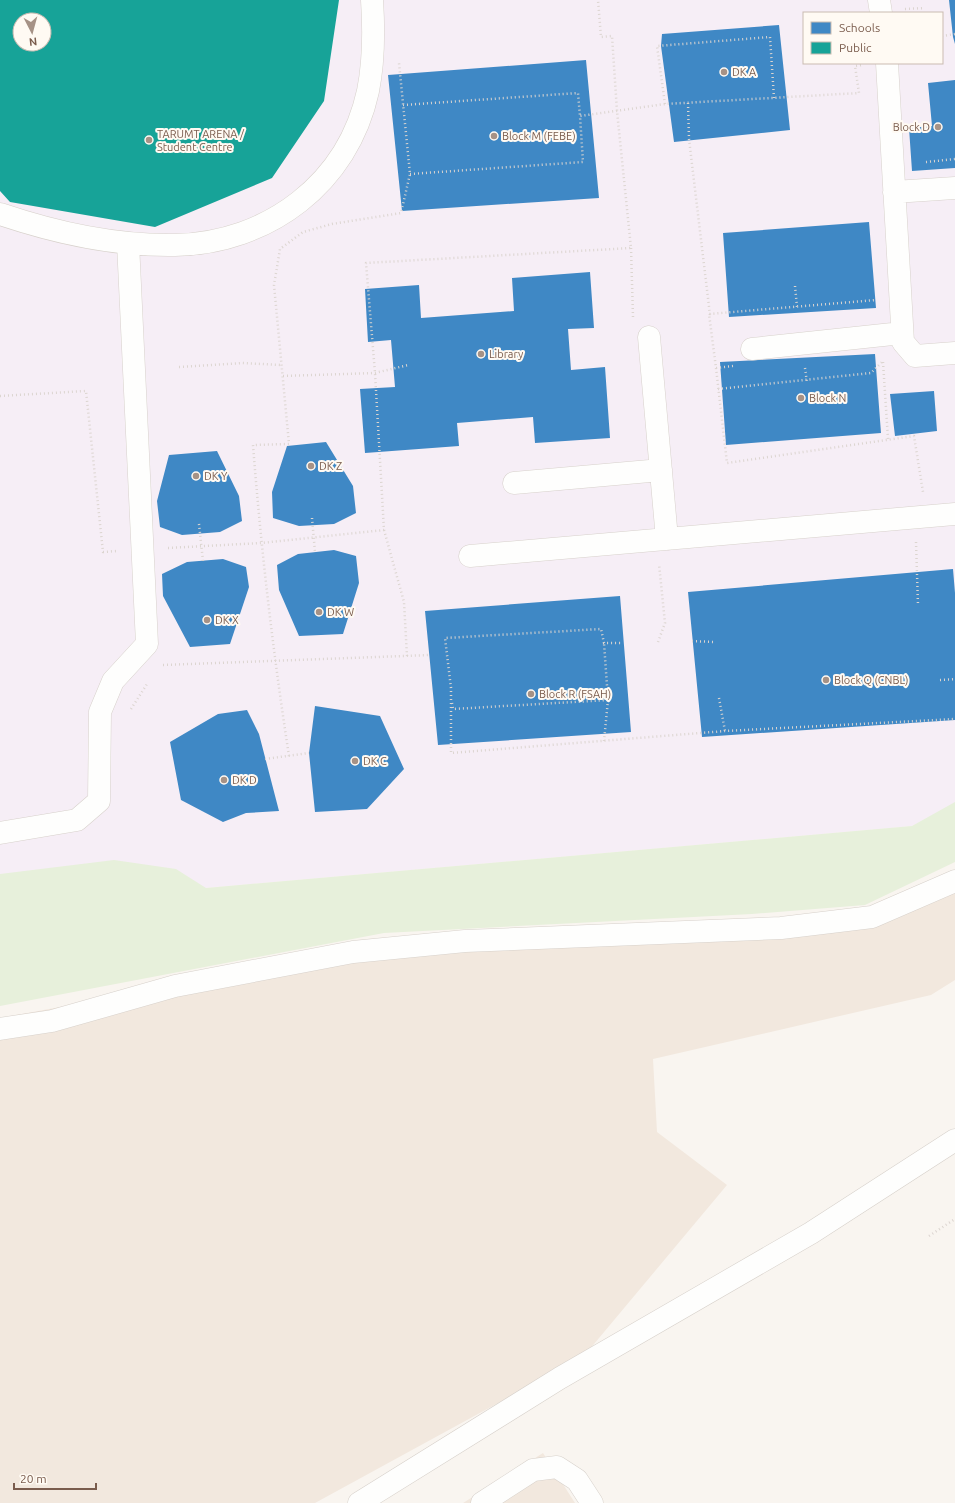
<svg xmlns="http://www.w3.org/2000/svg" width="955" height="1503" font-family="Ubuntu,sans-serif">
<rect width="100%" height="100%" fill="#f9f5f0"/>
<path fill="#f2e8de" d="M955,872V980L931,995L653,1059L657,1132L727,1185L584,1356L315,1503H0V1018L360,952L861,917Z
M543,1453L575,1503H463Z"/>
<path fill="#f6eef6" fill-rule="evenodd" d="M0,0H955V804L912,826L0,906ZM804,13H942V63H804ZM20,20H44V44H20Z"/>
<path fill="#e7f0db" d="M955,802V862L865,905L752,914L384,933L0,1006V874L114,860L176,869L206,888L912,826Z"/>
<path fill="#3f88c5" d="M949,0H955V44L953,37Z
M779,25L790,130L674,142L661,46L662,34Z
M586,60L599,198L402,211L388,75Z
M955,80V168L912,171L909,128L932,126L928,83Z
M869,222L876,308L729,317L723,233Z
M590,272L594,328L568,329L571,370L605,367L610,438L535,443L533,417L457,423L459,446L365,453L360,389L395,387L391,340L368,342L365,289L419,285L421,318L514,311L512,278Z
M875,354L881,433L726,445L720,362Z
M934,391L937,431L895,436L890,394Z
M326,442L353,486L356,513L334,524L299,526L273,518L272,492L287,446Z
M217,451L239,496L242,521L220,532L182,535L160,527L157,501L169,455Z
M334,550L356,556L359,583L343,634L299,636L279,590L277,565L298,554Z
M223,559L246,567L249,587L230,644L190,647L163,596L162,574L187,562Z
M953,569L955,593V720L702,737L688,592Z
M620,596L631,732L438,745L425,611Z
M315,706L380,716L404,769L367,809L315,812L309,753Z
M247,710L259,734L279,811L246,813L223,822L181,800L170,742L218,714Z"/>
<path fill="#17a398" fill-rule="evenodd" d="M0,0H339L324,101L272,178L155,227L10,202L0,191ZM20,20H44V44H20Z"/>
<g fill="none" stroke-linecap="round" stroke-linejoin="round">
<defs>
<path id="minor" d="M879,0L881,13
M887,63L903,342L915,356L955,353
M894,192L955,188
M0,214C56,233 116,246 175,245C269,243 348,183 368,91C374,61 374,30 372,0
M649,337L667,539
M752,349L902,333
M514,483L661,470
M470,556L955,514
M0,833L77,820L99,801L100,712L113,681L147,644L128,243
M0,1029L52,1021L175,986L353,952L465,941L781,928L872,917L955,881
M359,1503L560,1378L811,1233L955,1140
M482,1503L533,1470L557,1467L577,1480L592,1503"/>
</defs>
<use href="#minor" stroke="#d7d1cb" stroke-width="23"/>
<path stroke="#dcd5d0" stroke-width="2.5" stroke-dasharray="1 3" stroke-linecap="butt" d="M905,9L925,8
M942,36L955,34
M688,103L689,139L710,315
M665,104L657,46L770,37L774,98
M403,105L578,93L580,116
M926,162L955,159
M410,174L583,162L580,116L665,104L859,93L855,66L862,65
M631,248L633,317
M795,286L797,307
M883,362L888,439
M733,366L716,368L709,314L876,300
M179,367L242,363L282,365
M716,368L727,463L914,436L923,492
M805,368L807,383
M283,376L375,373L408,365
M718,389L871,373L883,361
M0,396L86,391L103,552L117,551
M312,518L315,552
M199,524L203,561
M384,530L404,602L407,656
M916,542L918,605
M168,548L261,543L384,530L375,373L366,263L631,248L617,111L612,36L601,37L598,0
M692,641L713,642
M658,642L665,623L659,564
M163,665L430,655
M940,680L955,679
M451,687V753L725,731L955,719
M451,688L445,638L601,629L604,643H623
M719,698L725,731
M452,703L453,709L608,700L604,643
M131,709L147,684
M604,741L608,700
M289,756C273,652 261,549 253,445L289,444L274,285L280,249L303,232L332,224L401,213L410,174L399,63
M265,759L309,753
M929,1236L955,1219"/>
<use href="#minor" stroke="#fefefd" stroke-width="22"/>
</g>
<g fill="#a69286" stroke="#fffaf3" stroke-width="1.5">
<circle cx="724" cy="72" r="4"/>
<circle cx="938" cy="127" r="4"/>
<circle cx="494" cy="136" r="4"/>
<circle cx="149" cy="140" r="4"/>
<circle cx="481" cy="354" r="4"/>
<circle cx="801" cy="398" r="4"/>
<circle cx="311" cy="466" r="4"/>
<circle cx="196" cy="476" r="4"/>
<circle cx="319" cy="612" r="4"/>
<circle cx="207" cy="620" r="4"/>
<circle cx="826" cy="680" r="4"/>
<circle cx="531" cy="694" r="4"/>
<circle cx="355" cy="761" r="4"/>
<circle cx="224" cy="780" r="4"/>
</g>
<g text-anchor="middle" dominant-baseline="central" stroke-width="4" stroke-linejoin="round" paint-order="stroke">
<g font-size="11" fill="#7a5c4d" stroke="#fffaf3" text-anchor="start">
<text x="732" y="72">DK A</text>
<text x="930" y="127" text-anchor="end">Block D</text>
<text x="157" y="134">TARUMT ARENA /<tspan x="157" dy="13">Student Centre</tspan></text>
<text x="502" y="136">Block M (FEBE)</text>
<text x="489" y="354">Library</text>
<text x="809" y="398">Block N</text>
<text x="319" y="466">DK Z</text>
<text x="204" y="476">DK Y</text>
<text x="327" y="612">DK W</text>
<text x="215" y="620">DK X</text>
<text x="834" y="680">Block Q (CNBL)</text>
<text x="539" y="694">Block R (FSAH)</text>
<text x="363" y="761">DK C</text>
<text x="232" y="780">DK D</text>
</g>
</g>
<rect x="803" y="12" width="140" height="52" fill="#fffaf3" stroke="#cabbb1"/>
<rect x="811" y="22" width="20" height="12" fill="#3f88c5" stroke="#cabbb1"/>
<text x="839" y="32" font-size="12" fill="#7a5c4d">Schools</text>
<rect x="811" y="42" width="20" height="12" fill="#17a398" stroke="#cabbb1"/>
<text x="839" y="52" font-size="12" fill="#7a5c4d">Public</text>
<g transform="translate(32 32) rotate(174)"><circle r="19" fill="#fffaf3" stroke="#cabbb1"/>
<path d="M0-3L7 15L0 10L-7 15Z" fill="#a69286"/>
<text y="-6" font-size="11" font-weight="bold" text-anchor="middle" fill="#7a5c4d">N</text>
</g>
<path d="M14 1483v6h82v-6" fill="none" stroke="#7a5c4d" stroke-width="2"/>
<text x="20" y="1483" font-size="12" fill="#7a5c4d" stroke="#fffaf3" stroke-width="3" paint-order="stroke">20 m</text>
</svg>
